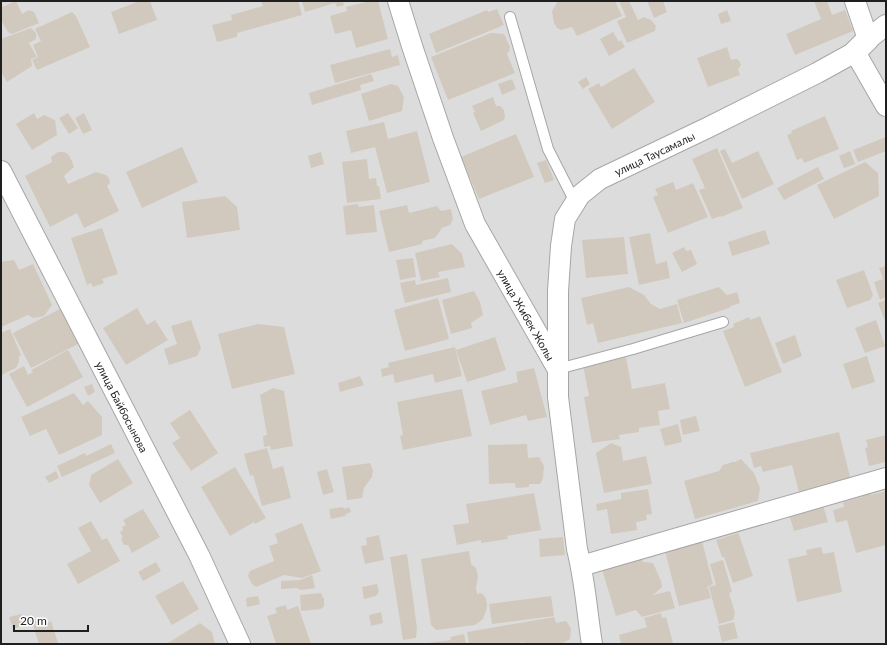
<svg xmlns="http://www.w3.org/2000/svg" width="887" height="645" font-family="Lato,sans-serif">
<rect width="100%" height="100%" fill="#f1efe4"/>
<path fill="#dddcdc" d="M1,1H886V644H1Z"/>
<path fill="#d1c9bd" d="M15,1H16L22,14L29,10L34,12L39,23L12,34L8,32L1,20V4L3,7Z
M140,1H150L157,20L119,34L111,12Z
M261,1H298L302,15L237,33V37L217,42L212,25L232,20L231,15L263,6Z
M302,1H343L344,5L337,7L335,3L305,12Z
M370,1H378L388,39L356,48L351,30L335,34L330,16L347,11L346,7Z
M558,1H615L622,16L577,36L572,27L561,30L557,28L554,23L552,11Z
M619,1H629L638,20L644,17L651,20L656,26L655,31L627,43L617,21L626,17Z
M647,1H663L667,12L654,18Z
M814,1H827L832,15L845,10L853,31L795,55L786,34L821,19Z
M497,9L504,25L436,53L429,34L487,10L488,12Z
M727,10L731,21L721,24L718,14Z
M72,12L76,16L90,47L37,70L32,60L38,57L33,45L41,41L35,29Z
M31,28L36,33V39L29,43L37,57L31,59L32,66L7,82L1,72V39Z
M613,32L619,42L621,40L625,47L609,56L600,39Z
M491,33L504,34L510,47L509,51L507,54L515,73L448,100L431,57Z
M727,47L731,60L735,59H737L740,62L741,65L738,69L740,75L708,87L697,58Z
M390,49L392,57L398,55L400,65L335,83L330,65Z
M634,68L655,102L612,129L588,89L599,83L601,87Z
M371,74L374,81L360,85L361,90L312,105L309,93Z
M586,77L590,84L583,89L578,82Z
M512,79L516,89L502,95L498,84Z
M391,84L398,86L404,97L402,111L369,121L361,94Z
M493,97L496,106H500L504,110L505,117L504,120L481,131L473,113L475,112L472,106Z
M34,113L37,119L44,115L55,120L57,135L32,150L16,124Z
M68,113L78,128L69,134L59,118Z
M84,113L92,130L83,134L75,118Z
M825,116L839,149L804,163L802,158L797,160L787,135L792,133L791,131Z
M384,122L388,139L417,131L430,182L387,193L375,147L351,153L346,131Z
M516,134L534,177L479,199L461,157Z
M886,137V151L858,162L853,150Z
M182,147L198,182L142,208L126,172Z
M717,148L743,208L721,217V216L712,219L699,190L705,188L692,159Z
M725,149L732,163L758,151L774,184L742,199L720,151Z
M850,151L855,164L844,168L839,156Z
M58,152H64L68,154L72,161L74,167L64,176L68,184L96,172L106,175L109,178L110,183L107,186L119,211L84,228L77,213L50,227L25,176L52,162L51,157Z
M321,152L324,164L311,168L308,156Z
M367,159L369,179L376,178L377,186H379L381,199L347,203L342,162Z
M546,160L554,180L545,183L537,163Z
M865,162L878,173L879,196L834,219L817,185Z
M818,167L824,179L784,200L777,188Z
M673,182L676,190L693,183L708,217L668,233L653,197L658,195L655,189Z
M225,196L237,207L240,230L187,238L182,202Z
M358,204L359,207L374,205L377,232L346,235L343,206Z
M407,205L409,213L437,206L441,211L451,209L453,219L450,225L442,228L435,238L422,241V244L389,252L379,211Z
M102,228L118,274L102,279L104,283L93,287L91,283L87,285L71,238Z
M765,230L770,244L732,256L728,242Z
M650,233L656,264L667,261L670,278L639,285L629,237Z
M624,237L628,274L586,278L582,240Z
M452,244L462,254L465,267L438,272L440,277L421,281L415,253Z
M684,247L686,251L691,250L697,264L682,272L672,253Z
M413,258L416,277L400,280L396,260Z
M14,260L19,270L33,264L52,305L44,316L33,318L28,315L1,327V262Z
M886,266V297L880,300L874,282L883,279L879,268Z
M864,270L873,295L870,300L847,308L836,280Z
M448,278L451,292L405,303L400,283L415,280L416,285Z
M629,287L644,295L651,304L660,309L677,304L682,323L598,343L593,323L587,325L581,298Z
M719,287L727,295L737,292L740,303L731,306L729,308L684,323L677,300Z
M474,291L480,302L483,315L471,323L472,328L451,334L442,300Z
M438,298L449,339L405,351L394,310Z
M886,300V323L878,303Z
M62,308L80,343L31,368L13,333Z
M137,308L147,325L155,320L168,340L126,365L103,328Z
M760,316L782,372L745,387L723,331L734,327L733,324L749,317L750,320Z
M191,320L201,348L197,356L169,365L164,349L177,344L171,326Z
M876,320L885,346L865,353L855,328Z
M258,324L284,327L295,374L232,389L218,334Z
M10,329L21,355L19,356V362L16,368L1,375V333Z
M795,335L802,356L783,364L775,343Z
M495,337L506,370L467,382L456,350Z
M455,347L462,376L435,383L433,374L395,383L393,374L382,377L381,369L389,367L388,363Z
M68,350L83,377L27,407L9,374L24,366L28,375L33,372L31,370Z
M867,356L875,382L852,389L843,364Z
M626,357L632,389L665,383L670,409L658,411L660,425L639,428V432L619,435L620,439L592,443L584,397L589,396L583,365Z
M534,368L547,417L528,421L526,415L490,425L481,391L518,382L516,372Z
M360,376L364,385L340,392L338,383Z
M92,384L95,392L88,396L84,387Z
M273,388L284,391L293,446L271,450L270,446L264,447L263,436L267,435L260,395Z
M462,389L472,436L403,450L400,436L403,435L397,402Z
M74,393L83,405L88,401L102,417V435L59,455L46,429L30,436L21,417Z
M190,410L218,453L191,471L172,443L180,438L170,423Z
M696,416L700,431L683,435L680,420Z
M678,424L682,442L665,446L660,429Z
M839,432L850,477L848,481L820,490L814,488L799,492L792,465L763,472L761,466L754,468L750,453Z
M886,435V462L869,466L865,448L868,447L866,440Z
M611,443L621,447L623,461L646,456L652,484L604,493L596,453Z
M111,444L115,453L62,477L57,466L85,453L86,456Z
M527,444L528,458L539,457L544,466L543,478L540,484H529V487L516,488L515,483L489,484L488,445Z
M267,448L273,469L283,466L291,498L262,506L253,475L250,476L244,454Z
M118,459L133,483L100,503L89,485L91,475Z
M741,459L754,473L760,488L758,501L695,519L684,481L719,471L723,465L732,462H735Z
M370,463L373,470L372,477L364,488L362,498L347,500L342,467Z
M235,467L266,518L255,524L254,522L230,536L201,487Z
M327,469L334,492L323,495L317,472Z
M56,471L59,478L49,483L45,477Z
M648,489L652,514L646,515L647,520L636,522L637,530L611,534L607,509L597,511L596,504L621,499V493Z
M886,491V545L856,553L847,520L836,523L833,510L844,507L843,502L862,497V494L870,492L871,495Z
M534,493L541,530L507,536L508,539L481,543V540L457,545L453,525L469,523L466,504Z
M823,505L828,522L794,531L789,514Z
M343,507L344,509L349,507L351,512L346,514L345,516L331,519L329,509Z
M143,509L160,537L132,553L128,545H124L121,539L123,538L120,532L123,530L122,527L126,525L123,520Z
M91,521L102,540L107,538L120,561L78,584L67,564L91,551L78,528Z
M302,523L321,571L302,578L284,575L256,587L252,584L248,576L250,571L274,561L269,546L278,543L275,534Z
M738,533L739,535L753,576L733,583L724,557H722L716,540Z
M379,535L384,560L365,564L361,546L367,545L366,538Z
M563,537L565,555L540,557L539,539Z
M702,541L713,584L706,588H708L711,598L679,606L665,551Z
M821,547L823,554L834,552L842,592L797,602L788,559L807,555L806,550Z
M469,551L471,564L476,568L478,576L476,588L477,594L480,593L483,594L486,599L487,605L486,611L483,619L475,625L436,630L431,625L421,559Z
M407,554L417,628L416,638L403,640L390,557Z
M640,554L643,562L653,563L661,581L662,587L653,595L670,591L675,608L642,617L636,610L616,616L601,566Z
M723,560L732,592L729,593L735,613L733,620L719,624L709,587L716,585L710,564Z
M156,562L161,571L143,581L138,572Z
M312,575L315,588L301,590L296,588L281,589V581L300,580Z
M183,581L199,609L172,625L155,596Z
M377,584L379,592L376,596L364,599L362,587Z
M321,593L324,599V606L321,609L301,611L300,595Z
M258,596L260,604L247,607L246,598Z
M551,596L554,616L492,624L489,604Z
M286,605L287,610L298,606L311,644H276L267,616L277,613L275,608Z
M381,612L383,623L371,626L369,615Z
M661,613L662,618L666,617L673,643L668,644H621L619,635L647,627L644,618Z
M21,614L24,625L13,629L9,617Z
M554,617L556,623L566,621L571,628L570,639L561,644H525L524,642L515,644H469L467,632Z
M42,619L44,624L51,621L58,643L53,644H39L32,622Z
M734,622L738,638L722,642L718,626Z
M200,623L212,632L215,644H168V643Z
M464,634L466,644H428V643L451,640L450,637Z"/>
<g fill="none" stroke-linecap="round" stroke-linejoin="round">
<defs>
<path id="service" d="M510,17L548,149L575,202
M558,369L633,349L723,322"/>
<g id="minor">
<path id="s1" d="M398,1L412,46L443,138L475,224L557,368"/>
<path d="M855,1L868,39L886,25"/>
<path id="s2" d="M1,171L199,555L240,644"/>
<path d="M581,566L886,478"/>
<path id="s3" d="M592,644C587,613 585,580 577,549L558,397V291L561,246L565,219L580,195L600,179L707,128L817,73L855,52L886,106"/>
</g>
<path id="tertiary" d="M855,52L868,39"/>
</defs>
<use href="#service" stroke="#a6a6a6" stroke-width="12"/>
<use href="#minor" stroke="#a6a6a6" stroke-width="22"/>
<use href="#tertiary" stroke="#a6a6a6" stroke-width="24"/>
<use href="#service" stroke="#fff" stroke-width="10"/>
<use href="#minor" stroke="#fff" stroke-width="20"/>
<use href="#tertiary" stroke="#fff" stroke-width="22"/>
</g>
<g text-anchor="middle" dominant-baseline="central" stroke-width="3.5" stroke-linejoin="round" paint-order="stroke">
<g font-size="11" fill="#1f1f1f" stroke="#fff">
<text stroke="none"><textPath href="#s3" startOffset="542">улица Таусамалы</textPath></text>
<text stroke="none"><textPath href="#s1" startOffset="340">улица Жибек Жолы</textPath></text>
<text stroke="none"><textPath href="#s2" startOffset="265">улица Байбосынова</textPath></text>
</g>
</g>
<rect width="887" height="645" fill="none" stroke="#1f1f1f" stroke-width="4"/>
<path d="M14 625v6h74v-6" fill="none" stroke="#1f1f1f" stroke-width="2"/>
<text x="20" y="625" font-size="12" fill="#1f1f1f" stroke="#ffffff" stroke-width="3" paint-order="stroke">20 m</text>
</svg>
